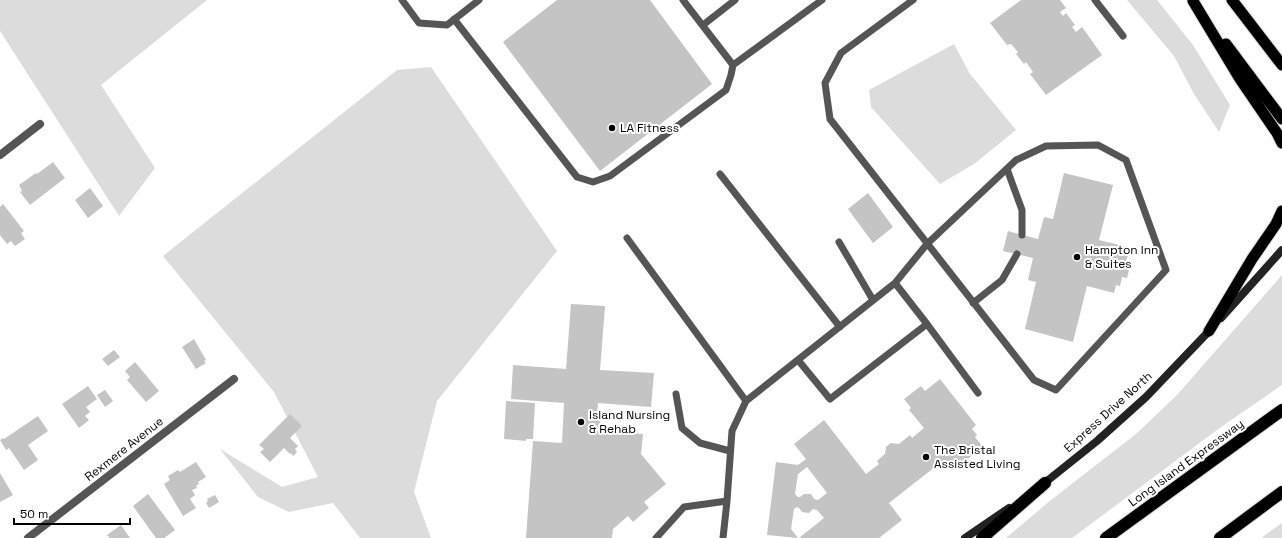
<svg xmlns="http://www.w3.org/2000/svg" width="1282" height="538" font-family="'Space Grotesk',sans-serif">
<rect width="100%" height="100%" fill="#fff"/>
<path fill="#dcdcdc" d="M0,0H207L101,85L155,168L119,216L0,31Z
M1127,0H1157L1193,45L1230,105L1219,132L1194,94L1174,56Z
M954,44L970,74L1016,130L974,164L940,184L871,107L869,90Z
M431,67L557,251L437,401L414,492L431,538H360L333,503L289,512L258,497L220,449L282,487L318,477L274,392L163,256L397,70Z
M1282,275V385L1221,427L1072,538H1006L1051,500L1136,434L1177,395Z
M1282,523V538H1261L1279,525Z"/>
<path fill="#c4c4c4" fill-rule="evenodd" d="M557,0H650L712,84L600,171L503,42Z
M1021,0H1060L1066,8L1060,12L1063,16L1066,13L1075,25L1072,27L1076,32L1082,27L1102,55L1046,95L1030,74L1033,72L1026,62L1024,64L1016,54L1018,52L1011,44L1007,45L990,23Z
M53,162L65,178L30,205L20,192L22,191L19,185L36,173L37,174Z
M1064,173L1113,185L1099,240L1124,246L1122,254L1128,255L1125,265L1130,266L1127,278L1122,277L1120,286L1116,285L1114,293L1087,286L1073,342L1025,329L1036,282L1028,280L1033,258L1003,251L1008,231L1038,239L1044,217L1053,219Z
M90,188L103,206L88,218L75,200Z
M868,193L893,227L873,243L848,209Z
M3,204L24,231L21,233L25,239L15,246L11,241L7,244L0,235V207Z
M571,304L605,306L600,370L654,373L651,407L598,403L597,416H600V428L596,429V431L643,434L641,454L666,484L644,502L649,508L633,522L628,516L613,529L612,538H526L533,441L562,443L564,403L511,399L513,365L566,369Z
M194,339L206,360L204,361L206,363L196,369L182,347Z
M114,350L120,357L108,366L102,359Z
M135,362L159,391L146,402L127,380L130,377L125,371Z
M940,379L976,425L972,429L977,435L975,437L983,447L955,469L950,462L943,467L940,463L889,503L902,520L879,538H799L824,518L817,510L813,509L809,513L802,512L799,508L797,507L794,509L791,529L798,538L767,535L776,462L798,465L806,459L794,444L824,420L866,474L879,464L877,461L885,454L886,447L891,443L899,444L910,435L912,438L924,428L909,410L911,408L904,399L921,386L925,391ZM807,467L827,493L818,500L814,499L811,494H804L800,497H798L795,494L798,474Z
M88,386L97,399L86,407L90,412L85,416L89,420L79,428L62,404Z
M105,390L113,401L105,407L97,395Z
M506,401L535,403L533,439H526V441L504,439Z
M290,414L302,426L290,438L298,446L295,449L297,452L293,456L291,453L290,454L284,448L270,462L260,452L264,449L259,445Z
M38,416L48,431L28,445L38,460L24,470L9,448L6,450L0,440L3,438L4,439Z
M196,462L206,477L198,482L199,484L196,486L197,488L192,490L195,495L190,499L196,508L183,516L164,484L170,480L168,476L178,470L180,472Z
M0,473L13,495L0,502Z
M148,494L175,530L164,538H156L133,506Z
M215,495L219,502L209,508L206,503L208,501L207,499Z
M121,525L130,538H110L107,535Z"/>
<g fill="none" stroke-linecap="round" stroke-linejoin="round">
<defs>
<path id="trunk" d="M1232,0L1282,65
M1193,1L1240,79L1277,133L1282,143
M1226,44L1282,119
M1209,331L1252,259L1276,224L1282,211"/>
<path id="motorway" d="M982,538L1045,483
M1106,538L1282,410
M1220,538L1282,492"/>
</defs>
<use href="#trunk" stroke="#dbdbdb" stroke-width="13"/>
<use href="#motorway" stroke="#dbdbdb" stroke-width="14"/>
<path stroke="#555" stroke-width="7" d="M402,0L419,23L447,25L479,0
M1095,0L1123,36
M454,19L577,177L593,182L610,176L726,90L731,75L733,65L683,0
M703,25L735,0
M733,65L822,0
M1007,169L1022,210V235
M720,174L840,327
M627,238L746,401
M839,242L873,300
M973,303L1002,280L1017,254
M927,324L978,393
M798,360L830,399L927,324L895,283
M676,394L682,428L700,443L730,451
M656,538L684,507L727,501
M723,538L727,501L732,431L746,401L895,283L927,244L1016,160L1046,146L1098,145L1126,160L1166,270L1056,390L1034,380L830,119L825,83L841,53L913,0"/>
<path stroke="#555" stroke-width="8" d="M0,155L40,124
M28,538L234,379"/>
<path stroke="#222" stroke-width="8" d="M1221,318L1282,250
M1042,485L1097,441L1146,397L1212,328
M965,538L1009,508"/>
<use href="#trunk" stroke="#000" stroke-width="11"/>
<use href="#motorway" stroke="#000" stroke-width="12"/>
</g>
<g fill="#000" stroke="#fff" stroke-width="1.5">
<circle cx="612" cy="128" r="4"/>
<circle cx="1077" cy="257" r="4"/>
<circle cx="581" cy="422" r="4"/>
<circle cx="926" cy="457" r="4"/>
</g>
<g text-anchor="middle" dominant-baseline="central" stroke-width="4" stroke-linejoin="round" paint-order="stroke">
<g font-size="12" fill="#000" stroke="#fff" text-anchor="start">
<text x="620" y="128">LA Fitness</text>
<text x="1085" y="250">Hampton Inn<tspan x="1085" dy="14">&amp; Suites</tspan></text>
<text x="589" y="415">Island Nursing<tspan x="589" dy="14">&amp; Rehab</tspan></text>
<text x="934" y="450">The Bristal<tspan x="934" dy="14">Assisted Living</tspan></text>
</g>
<g font-size="12" fill="#000" stroke="#fff">
<text transform="translate(1108 412) rotate(-42)">Express Drive North</text>
<text transform="translate(124 449) rotate(-38)">Rexmere Avenue</text>
<text transform="translate(1186 463) rotate(-36)">Long Island Expressway</text>
</g>
</g>
<path d="M14 518v6h116v-6" fill="none" stroke="#000000" stroke-width="2"/>
<text x="20" y="518" font-size="12" fill="#000000" stroke="#ffffff" stroke-width="3" paint-order="stroke">50 m</text>
</svg>
